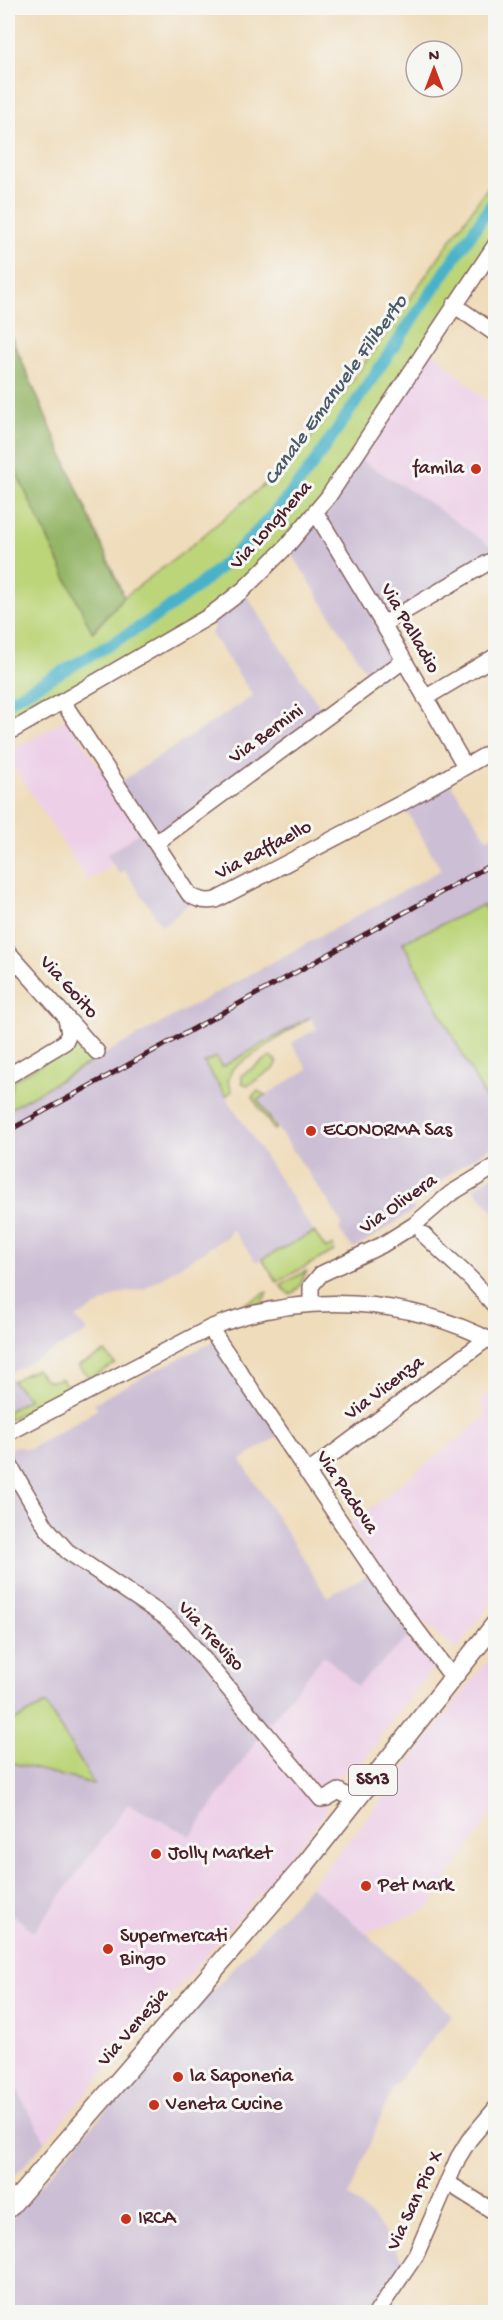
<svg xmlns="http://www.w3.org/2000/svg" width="503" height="2320" font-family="'Gochi Hand',sans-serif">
<rect width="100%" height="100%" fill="#f6f6f2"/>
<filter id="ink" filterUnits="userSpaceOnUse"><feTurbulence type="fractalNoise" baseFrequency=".0167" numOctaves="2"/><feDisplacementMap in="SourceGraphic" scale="12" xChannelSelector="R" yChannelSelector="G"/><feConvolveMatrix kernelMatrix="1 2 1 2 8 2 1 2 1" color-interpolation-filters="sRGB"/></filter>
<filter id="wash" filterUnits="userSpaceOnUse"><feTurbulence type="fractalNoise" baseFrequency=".008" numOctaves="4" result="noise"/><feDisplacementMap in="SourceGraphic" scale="24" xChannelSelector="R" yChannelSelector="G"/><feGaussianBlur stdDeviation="1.35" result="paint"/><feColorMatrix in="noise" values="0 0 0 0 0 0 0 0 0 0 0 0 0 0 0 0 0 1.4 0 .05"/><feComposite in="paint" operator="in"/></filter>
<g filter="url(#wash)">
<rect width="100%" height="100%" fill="#efdcba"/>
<path fill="#edd0e8" d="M427,346L495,409V550L427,501L354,456Z
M67,718L142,832L108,853L113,864L88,881L8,758V753Z
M495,1386V1598L456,1650L413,1613L410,1615L350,1524L487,1416L480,1401Z
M408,1637L436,1664L394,1717L352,1778L342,1771L327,1792L326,1813L267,1885L45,2141L8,2072V1911L34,1932L128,1804L264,1730L324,1654L357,1685Z
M495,1651V1808L428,1909L366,1933L310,1886L350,1840Z"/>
<path fill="#ccbed4" d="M354,456L427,501L496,550L495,558L383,624L403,661L373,683L287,546Z
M243,590L327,718L156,843L195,899L162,926L125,870L119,874L107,854L146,829L117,784L253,696L211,634L214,627L208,617Z
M446,777L487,838L495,834V928L483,905L403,943L495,1116V1154L491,1147L456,1169L411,1204L415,1210L355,1248L351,1246L339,1230L342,1224L334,1210L258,1100L308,1069L291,1043L317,1029L311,1018L222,1067L204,1063L314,1232L256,1262L232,1229L228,1236L144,1289L118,1294L76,1318L88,1332L8,1374V1110L106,1053L441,870L402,803Z
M495,1174V1213L473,1188Z
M218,1340L281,1434L241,1460L327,1597L374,1571L416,1630L357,1686L324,1655L264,1730L191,1836L128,1804L34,1932L8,1911V1762L94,1783L46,1704L8,1724V1457L14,1446L30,1449L98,1409L94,1403L161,1367Z
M8,1376L30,1399L8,1411Z
M310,1886L366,1933L452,2015L392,2089L349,2196L378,2223L408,2268L377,2312H8V2222L175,2031Z
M8,2072L45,2141L8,2184Z"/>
<path fill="#bcd579" stroke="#837a52" stroke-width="1.5" d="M495,177V242L328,497L243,590L8,733V455L93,632L124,597L185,551L287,465L305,445L344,392Z
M483,905L495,928V1116L403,942Z
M310,1017L232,1069L228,1081L232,1091L226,1096L204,1063L215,1057L222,1067Z
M74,1036L98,1058L8,1110V1100L14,1080L69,1048Z
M272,1057L277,1062L275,1068L248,1085L242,1083V1075L268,1058Z
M257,1091L266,1095L258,1100L276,1128L274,1130L252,1097Z
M314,1232L326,1249L333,1245L334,1251L277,1282L262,1259Z
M307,1271C301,1280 300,1292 289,1294L280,1285Z
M267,1292C265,1306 242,1310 232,1310Z
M105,1352L115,1364L90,1378L78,1366Z
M36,1369C43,1379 49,1385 61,1378L69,1388L8,1420V1411L29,1399L12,1381Z
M46,1704L94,1784L8,1762V1724Z"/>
<path fill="#95b669" stroke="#706a4a" stroke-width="1.5" d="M8,329L124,597L92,632L8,455Z"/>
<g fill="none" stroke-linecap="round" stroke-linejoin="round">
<path stroke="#4ab2c8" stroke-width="12" d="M8,702C68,667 132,636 188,594C236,557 276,514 312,466L496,198"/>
</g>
</g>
<g filter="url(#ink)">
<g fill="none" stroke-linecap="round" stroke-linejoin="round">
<defs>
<path id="minor" d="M454,305L496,334
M316,513L383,624L465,766
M383,624L496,558
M425,698L496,656
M63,702L189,894C198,901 206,902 216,900L402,803L496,749
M8,733L208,617L243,590L287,546L328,497L496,244
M156,843L403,661
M8,952L97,1052
M8,1076L65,1042L69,1033L66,1019
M423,1234L471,1279L496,1307
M311,1303V1286L321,1274L382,1245L414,1225L450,1194L496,1166
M210,1328L388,1592L453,1678
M8,1433L210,1328C302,1290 408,1297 496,1343
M8,1462L46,1527L67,1551L165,1617L181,1632L321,1799L327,1798L339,1791L356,1802
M307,1473L487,1339
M448,2183L496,2213
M377,2312L416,2255L458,2158L469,2140L496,2108"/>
<path id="major" d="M8,2209L304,1866L496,1623"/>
</defs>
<use href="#minor" stroke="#84615d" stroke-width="18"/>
<use href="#major" stroke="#84615d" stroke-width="21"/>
<use href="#minor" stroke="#fff" stroke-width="15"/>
<use href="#major" stroke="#fff" stroke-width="18"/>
<defs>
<path id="rail" d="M8,1131L496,862"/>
</defs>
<use href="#rail" stroke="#4a1f2b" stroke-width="5"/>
<use href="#rail" stroke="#f6f6f2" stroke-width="3" stroke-dasharray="9" stroke-linecap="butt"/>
</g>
</g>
<g fill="#c8321e" stroke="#f6f6f2" stroke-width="2">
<circle cx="476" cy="469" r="6"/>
<circle cx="311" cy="1131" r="6"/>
<circle cx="156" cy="1854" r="6"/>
<circle cx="366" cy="1886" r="6"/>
<circle cx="108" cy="1949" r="6"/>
<circle cx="178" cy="2077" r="6"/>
<circle cx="154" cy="2105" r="6"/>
<circle cx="126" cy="2219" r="6"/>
</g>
<g text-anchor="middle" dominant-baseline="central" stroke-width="6" stroke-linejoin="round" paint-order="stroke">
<rect fill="#f6f6f2" stroke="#7e6067" stroke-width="1.5" x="349" y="1765" width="48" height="30" rx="4.5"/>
<g font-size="18" font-weight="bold" fill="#4a1f2b">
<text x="373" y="1780">SS13</text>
</g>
<g font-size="20" fill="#4a1f2b" stroke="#f6f6f2" text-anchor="start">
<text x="464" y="469" text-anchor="end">famila</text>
<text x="323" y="1131">ECONORMA Sas</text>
<text x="168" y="1854">Jolly Market</text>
<text x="378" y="1886">Pet Mark</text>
<text x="120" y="1937">Supermercati<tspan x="120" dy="23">Bingo</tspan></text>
<text x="190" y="2077">la Saponeria</text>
<text x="166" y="2105">Veneta Cucine</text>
<text x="138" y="2219">IRCA</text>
</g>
<g font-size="20" fill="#4a1f2b" stroke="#f6f6f2">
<text transform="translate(272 526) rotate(-48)">Via Longhena</text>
<text transform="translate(409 629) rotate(60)">Via Palladio</text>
<text transform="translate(267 735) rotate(-36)">Via Bernini</text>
<text transform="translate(264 851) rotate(-28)">Via Raffaello</text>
<text transform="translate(68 988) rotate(48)">Via Goito</text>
<text transform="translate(399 1205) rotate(-35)">Via Olivera</text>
<text transform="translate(385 1389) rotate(-37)">Via Vicenza</text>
<text transform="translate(346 1493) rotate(56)">Via Padova</text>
<text transform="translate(210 1637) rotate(47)">Via Treviso</text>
<text transform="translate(134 2028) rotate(-49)">Via Venezia</text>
<text transform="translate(416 2201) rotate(-65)">Via San Pio X</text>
</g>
<g font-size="21" font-style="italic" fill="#4a5a6a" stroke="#f6f6f2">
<text transform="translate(337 391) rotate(-54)">Canale Emanuele Filiberto</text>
</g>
</g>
<rect width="503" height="2320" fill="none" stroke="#f6f6f2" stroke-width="30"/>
<g transform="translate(434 69)"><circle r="28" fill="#f6f6f2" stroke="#b1a0a2" stroke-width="1.5"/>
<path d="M0-4.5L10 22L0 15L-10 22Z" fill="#c8321e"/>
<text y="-9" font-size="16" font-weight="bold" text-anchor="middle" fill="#4a1f2b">N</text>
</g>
</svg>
